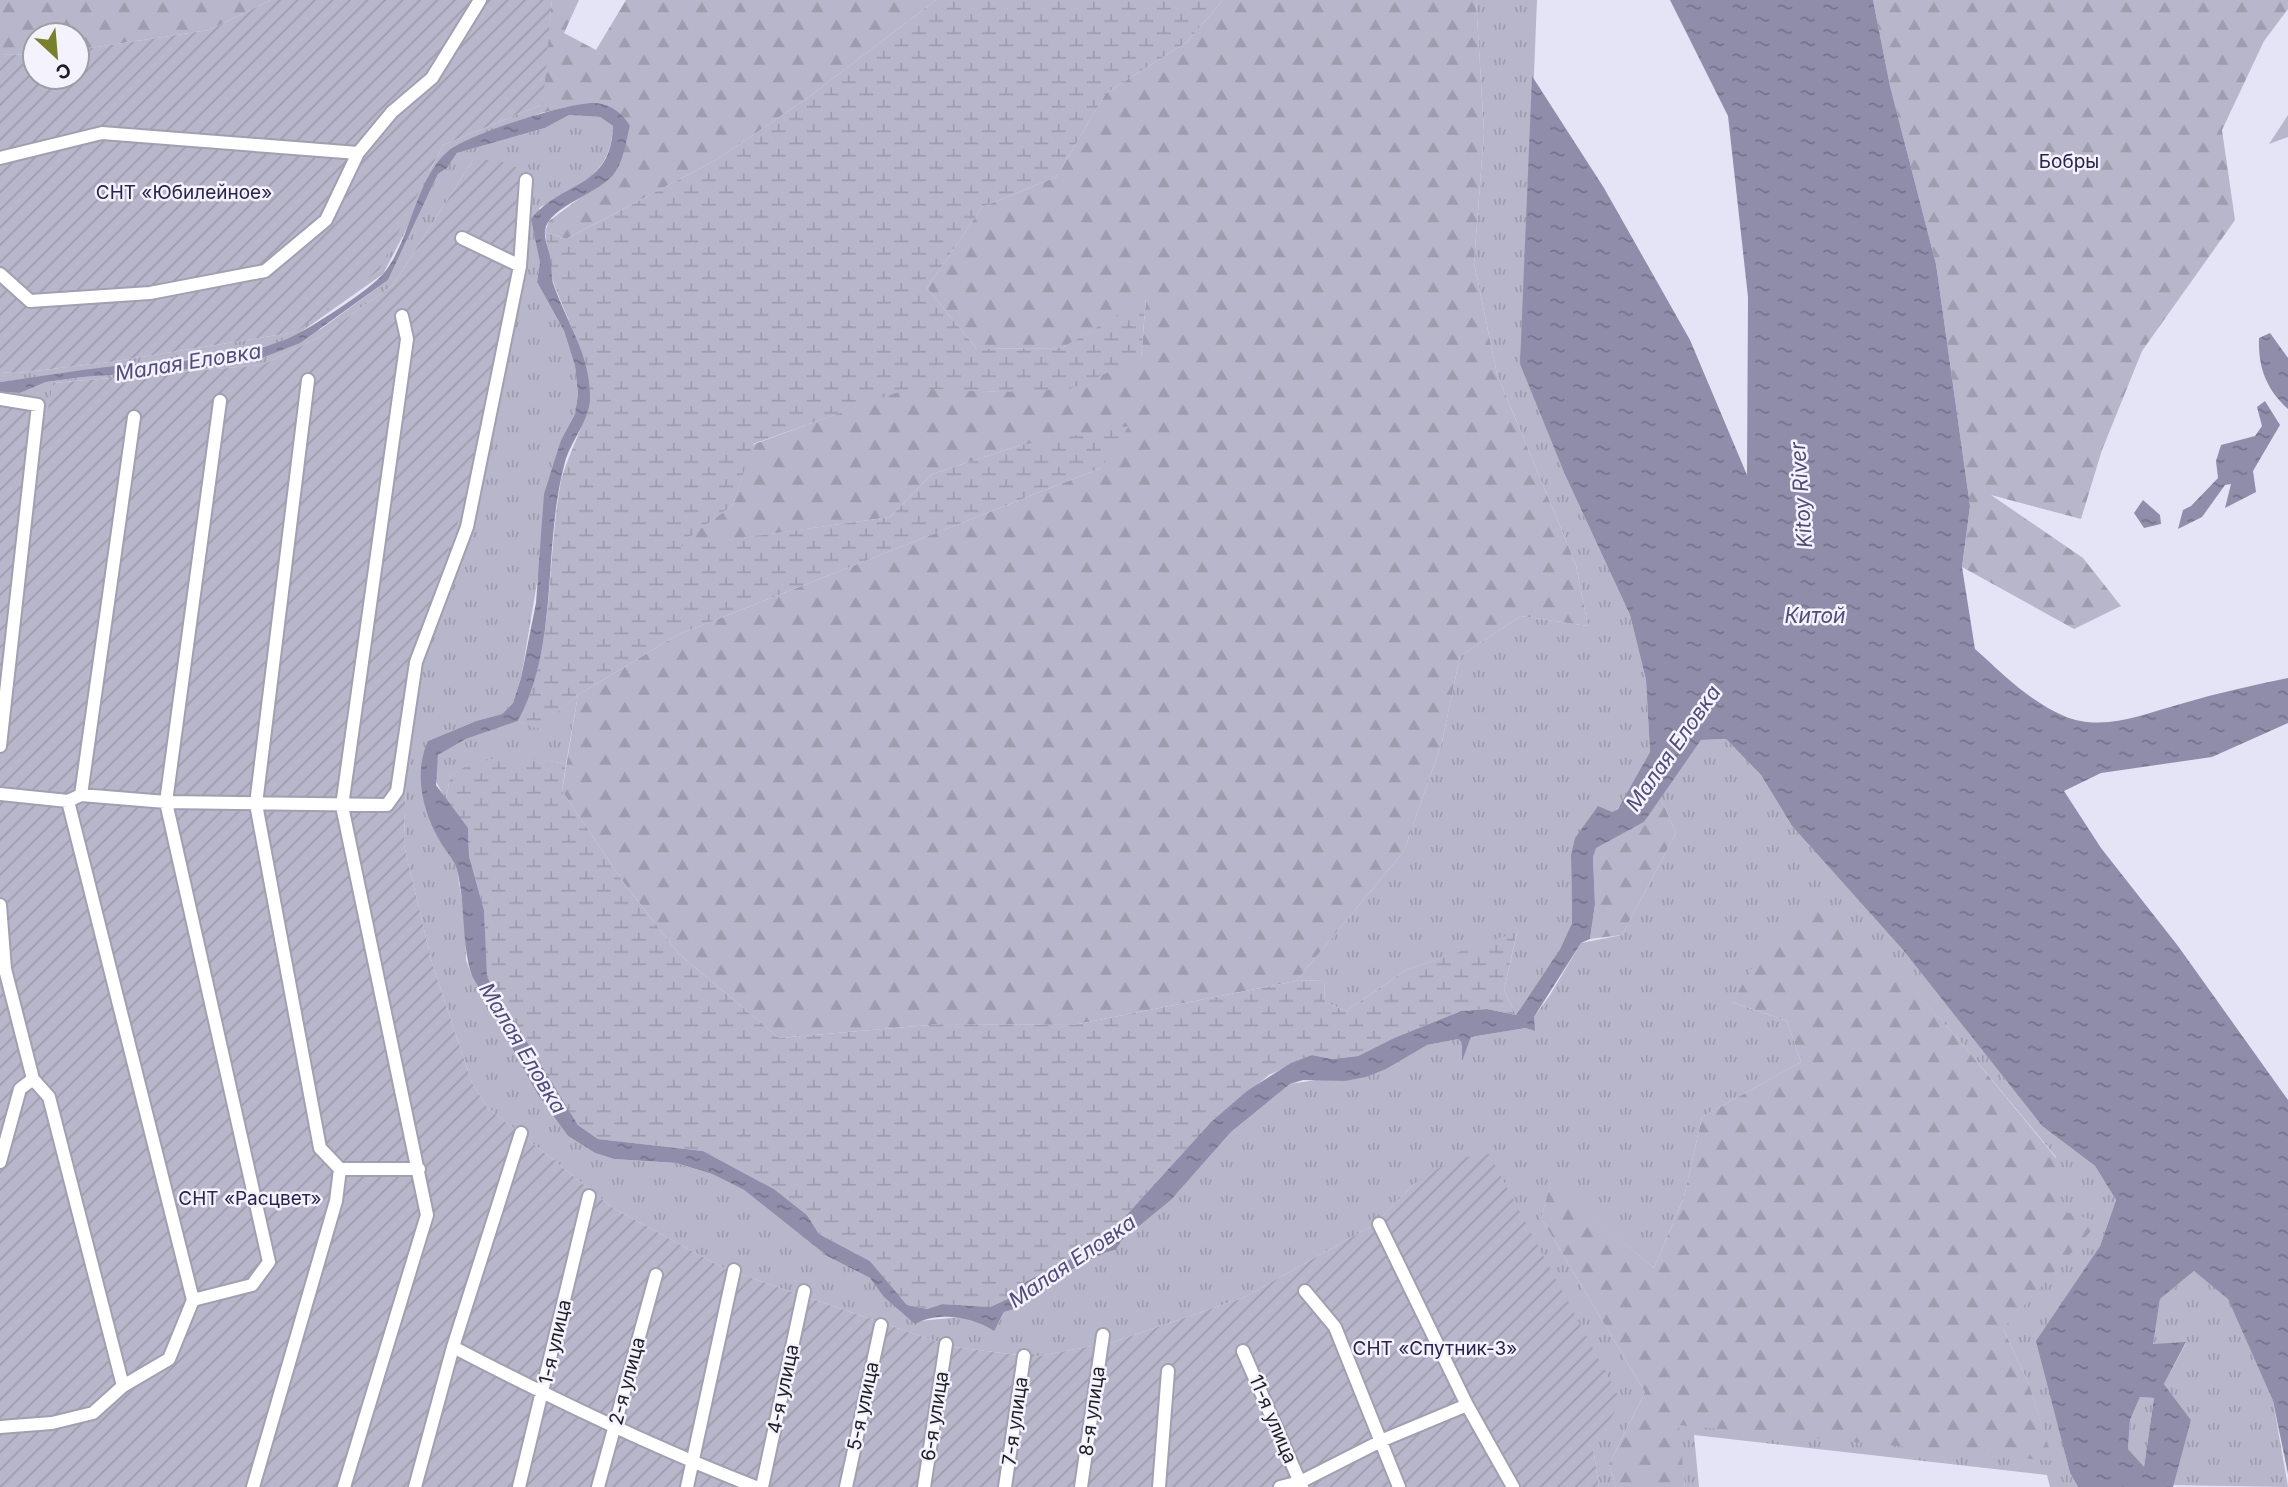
<svg xmlns="http://www.w3.org/2000/svg" width="2288" height="1487" font-family="Inter,sans-serif">
<defs>
<pattern id="grass-tufts" width="24" height="20" patternUnits="userSpaceOnUse" patternTransform="scale(1.75)"><rect width="24" height="20" fill="#b8b6ca"/><path d="M3 7l-1-3M5 7V3M7 7l1-3M15 17l-1-3M17 17v-4M19 17l1-3" fill="none" stroke="#9e9cad"/></pattern>
<pattern id="forest-firs" width="22" height="20" patternUnits="userSpaceOnUse" patternTransform="scale(1.75)"><rect width="22" height="20" fill="#b8b6ca"/><path d="M5 1l3.5 6h-7zM16 11l3.5 6h-7z" fill="#9e9cad"/></pattern>
<pattern id="wetland-marsh" width="20" height="14" patternUnits="userSpaceOnUse" patternTransform="scale(1.75)"><rect width="20" height="14" fill="#b8b6ca"/><path d="M1 5h8M5 5V1M11 12h8M15 12V8" fill="none" stroke="#9e9cad"/></pattern>
<pattern id="garden-furrows" width="10" height="10" patternUnits="userSpaceOnUse" patternTransform="scale(1.75)"><rect width="10" height="10" fill="#b8b6ca"/><path d="M-1 1l2-2M0 10L10 0M9 11l2-2" fill="none" stroke="#9e9cad"/></pattern>
<pattern id="water-ripples" width="26" height="14" patternUnits="userSpaceOnUse" patternTransform="scale(1.75)"><rect width="26" height="14" fill="#908dab"/><path d="M2 4q2-2 4 0t4 0M15 11q2-2 4 0t4 0" fill="none" stroke="#75738b"/></pattern>
</defs>
<rect width="100%" height="100%" fill="#e5e4f6"/>
<path fill="url(#grass-tufts)" d="M1476,0H1537L1529,197L1566,477L1630,615L1646,680L1650,752L1622,804L1571,855L1572,923L1560,949L1516,1015L1504,990L1517,933L1406,970L1346,1011L1325,1002L1324,980L1296,981L1404,851L1442,742L1460,656L1521,616L1588,626L1576,565L1497,374L1474,263L1484,132Z
M543,104L541,113L447,152L383,274L298,334L274,344L234,354L0,382V372L18,373L110,362L296,332L431,169L443,145Z
M569,115L600,117L613,126C611,176 578,186 539,208L540,262L537,282L564,331L575,366L578,394L575,414L561,440L521,678L513,703L502,714L476,721L428,741L437,833L453,858L457,870L465,919L466,960L472,976L538,1095L568,1136L595,1153L614,1159L676,1163L712,1174L744,1190L827,1256L870,1278L882,1291L920,1321L960,1317L982,1323L999,1322L1004,1312C1017,1309 1022,1304 1032,1295C1046,1284 1101,1251 1116,1250L1121,1241L1171,1200L1231,1132L1290,1084L1322,1079L1345,1081L1427,1045L1459,1039L1462,1044V1059L1471,1037L1526,1028L1550,995L1581,943L1622,935L1676,833L1660,797L1701,740L1726,739L1761,775L1792,826L1903,950L2042,1126L2095,1166L2116,1200L2100,1246L2037,1341L2070,1473L2078,1487H2050L2047,1475L1694,1435L1699,1487H1685L1678,1424L2052,1460L2029,1384L2003,1329L2055,1209L2056,1157L1959,1040L1873,946L1732,1002L1787,1021L1801,1062L1702,1117L1684,1197L1654,1268L1551,1183L1541,1218L1645,1392L1609,1464L1616,1487H1599L1593,1448L1414,1184L1375,1224L1243,1298L1113,1342L1034,1357L953,1347L725,1269L613,1208L487,1107L472,1083L432,963L404,845L409,665L473,160L393,285L320,337L262,365L53,383L48,414L0,405V392L20,393L46,382L83,377L208,368L321,329L388,280L438,174L447,168L457,153L545,128Z
M578,695L566,764C524,756 487,753 450,777L446,800L434,778L438,755L466,739L518,721L537,728Z
M2194,1271L2228,1298L2273,1401L2288,1487L2171,1485L2191,1420L2164,1384L2186,1343L2152,1345L2160,1299Z
M2140,1397L2154,1398L2144,1468L2128,1449L2130,1420Z"/>
<path fill="url(#forest-firs)" d="M0,0H271L209,30L77,50V35H35V54L0,55Z
M552,0H579L564,33L596,50L626,0H936L806,99L716,160L566,239L545,232L549,221L616,171L630,126L578,105L541,113Z
M1223,0H1476L1484,132L1474,263L1497,374L1576,565L1588,626L1521,616L1460,656L1442,742L1404,851L1296,981L1073,1025L941,1024L779,1038L678,953L624,883L562,791L578,695L677,635L1101,468L1021,445L932,474L890,517L674,548L733,505L752,445L910,387L1001,392L1141,358L1146,299L1062,348L977,349L927,288L982,207L1056,177L1106,93L1187,42Z
M1873,0H2288V9L2264,41L2222,130L2235,220L2142,351L2102,450L2081,519L1991,495L2083,558L2121,606L2074,629L1962,567L1970,506L1936,264L1890,86Z
M2288,115V137L2269,144Z
M1660,797L1676,833L1622,935L1590,939L1595,904L1593,857L1595,848L1644,822Z
M1816,911L1873,945L1959,1040L2056,1158V1209L2099,1222L2003,1329L2029,1384L2053,1461L1679,1425L1685,1487H1616L1609,1464L1645,1392L1541,1218L1551,1182L1654,1268L1684,1197L1702,1117L1801,1062L1787,1021L1732,1002L1760,955Z"/>
<path fill="url(#wetland-marsh)" d="M936,0H1223L1187,42L1106,93L1056,177L982,207L927,288L977,349L1062,348L1146,298L1141,358L1070,389L1001,392L910,388L753,444L733,505L676,547L890,517L932,474L1021,445L1129,426L1101,468L677,635L578,695L537,729L518,721C556,650 546,559 561,481C566,459 591,412 589,395C586,350 569,325 554,284C548,269 548,248 545,232L566,239L716,160L806,99Z
M495,758H533L566,764L562,791L624,883L678,953L779,1038L941,1024L1073,1025L1296,981L1324,980L1325,1002L1346,1011L1406,970L1517,932L1504,990L1516,1015L1487,1009L1461,1011L1394,1038L1358,1056L1332,1059L1312,1055L1269,1075L1211,1122L1121,1221L1070,1259L1025,1282L1012,1297L990,1307L942,1304L927,1309L907,1305L870,1261L819,1234L807,1215L774,1189L703,1151L598,1139L578,1125L486,977L484,910L469,856L468,829L446,800L450,777L466,766Z"/>
<path fill="url(#garden-furrows)" d="M271,0H552L543,104L443,145L379,270L296,332L110,362L18,373L0,372V55L35,54V77H77V50L209,30Z
M473,160H496L525,170L514,275L474,475L409,665L404,845L432,963L472,1083L487,1107L613,1208L725,1269L953,1347L1034,1357L1113,1342L1243,1298L1375,1224L1414,1184L1453,1159L1489,1154L1621,1401L1593,1448L1599,1487H0V406L47,414L53,383L262,365L320,337L393,285Z"/>
<path fill="url(#water-ripples)" fill-rule="evenodd" d="M1670,0H1873L1890,86L1936,264L1970,506L1962,567L1975,649C2003,674 2029,701 2064,716C2104,733 2146,713 2184,703C2218,693 2253,685 2288,678V723L2212,757L2101,773L2064,791L2101,848L2178,946L2288,1100V1474L2273,1401L2228,1299L2194,1271L2160,1299L2153,1344L2186,1342L2164,1384L2191,1420L2173,1487H2078L2070,1473L2036,1341L2100,1246L2116,1200L2095,1166L2042,1126L1903,950L1792,826L1761,775L1726,739L1701,740L1644,822L1596,848L1593,857L1595,904L1590,939L1581,943L1534,1017L1535,1031L1526,1028L1471,1037L1462,1061V1044L1459,1039L1427,1045L1386,1069L1366,1077L1345,1081L1303,1080L1290,1084L1231,1132L1171,1200L1121,1241L1116,1250C1101,1251 1045,1284 1032,1295C1022,1304 1017,1309 1004,1312L994,1331C973,1317 938,1311 915,1324L884,1297L870,1278L827,1256L744,1190L712,1174L676,1163L614,1159L595,1153L568,1136L538,1095L472,976C461,943 466,905 457,870C454,859 447,853 441,843C423,813 413,774 428,741L476,721L502,714L513,703L521,678L536,603L544,494L561,440L575,414L578,394L575,366L564,331L537,282L540,262L531,219C562,180 611,190 613,126L600,117L569,115L545,128L457,153L447,168L438,174L388,280L300,343L259,359L208,368L83,377L46,382L20,393L0,392V382C38,377 77,370 115,366C172,361 246,360 297,334C315,325 371,289 383,274C411,241 415,180 447,152C466,135 570,101 596,103C612,105 622,113 630,126C626,140 624,158 616,171C602,194 548,205 545,231C544,239 549,250 550,257C552,266 551,276 553,283C566,322 591,355 590,399C589,421 571,441 565,462C542,546 560,644 518,721L466,739L438,755L436,785L468,828L469,856L484,910L487,977L578,1125L598,1139L703,1151L774,1189L807,1215L819,1234L870,1261L907,1305L927,1309L942,1304L990,1307L1012,1297L1025,1282L1070,1259L1121,1221L1211,1122L1247,1091L1291,1063L1312,1055L1332,1059L1358,1056L1394,1038L1461,1011L1487,1009L1516,1015L1560,949L1572,923L1571,855L1575,838L1598,806L1612,812L1618,809L1650,752L1646,680L1630,615L1566,477L1520,364L1532,76L1604,188L1690,340L1747,475L1748,297L1728,116ZM2140,1397L2154,1398L2144,1467L2128,1449L2130,1420Z
M2270,333L2288,358V409C2266,389 2258,367 2259,338Z
M2265,401L2280,425L2253,471L2256,492L2225,508L2231,484L2225,485L2202,517L2178,529L2183,510L2191,506L2218,478L2216,461L2221,445L2255,436L2262,426L2257,407Z
M2143,500L2160,515L2161,524L2144,528L2134,513Z"/>
<g fill="none" stroke-linecap="round" stroke-linejoin="round">
<defs>
<path id="street" d="M0,158L102,133L358,153
M462,238L520,266
M0,274L30,301L150,293L265,271L326,220L358,153L392,112L432,78L480,0
M308,380L256,804L320,1148L340,1169H419
M0,399L38,405L0,746
M0,794L68,801L81,795L166,802L387,805L397,791L416,662L467,527L520,266L526,180
M81,795L134,417
M68,801L193,1300
M0,905L5,969L33,1079L49,1097L123,1386
M0,1162L20,1089L33,1079
M1379,1224L1467,1405L1513,1487
M1305,1291L1335,1327L1399,1487
M453,1347C551,1398 652,1447 756,1487
M1243,1351L1302,1487
M0,1427L52,1423L93,1413L123,1386L169,1359L193,1300L252,1285L269,1262L166,802L220,401
M253,1487L336,1201L340,1169
M344,1487L427,1215L342,806L407,339L402,316
M415,1487L453,1347L521,1133
M519,1487L589,1196
M598,1487L656,1275
M687,1487L734,1270
M762,1487L804,1291
M846,1487L881,1325
M924,1487L946,1344
M1005,1487L1024,1356
M1081,1487L1103,1335
M1159,1487L1168,1371
M1280,1487L1300,1482L1383,1440L1467,1405"/>
</defs>
<use href="#street" stroke="#a19fb0" stroke-width="16"/>
<use href="#street" stroke="#fff" stroke-width="12"/>
</g>
<g text-anchor="middle" dominant-baseline="central" stroke-width="5" stroke-linejoin="round" paint-order="stroke">
<g font-size="19" fill="#2b234d" stroke="#f3f2fd">
<text x="2069" y="161">Бобры</text>
<text x="184" y="192">СНТ «Юбилейное»</text>
<text x="250" y="1198">СНТ «Расцвет»</text>
<text x="1435" y="1348">СНТ «Спутник-3»</text>
</g>
<g font-size="19" fill="#1e1e24" stroke="#f3f2fd">
<text transform="translate(555 1342) rotate(-77)">1-я улица</text>
<text transform="translate(627 1381) rotate(-75)">2-я улица</text>
<text transform="translate(783 1389) rotate(-78)">4-я улица</text>
<text transform="translate(863 1406) rotate(-78)">5-я улица</text>
<text transform="translate(1092 1411) rotate(-82)">8-я улица</text>
<text transform="translate(935 1416) rotate(-81)">6-я улица</text>
<text transform="translate(1273 1419) rotate(67)">11-я улица</text>
<text transform="translate(1015 1421) rotate(-82)">7-я улица</text>
</g>
<g font-size="21" font-style="italic" fill="#524b79" stroke="#f3f2fd">
<text transform="translate(188 362) rotate(-9)">Малая Еловка</text>
<text transform="translate(1801 495) rotate(-94)">Kitoy River</text>
<text x="1815" y="615">Китой</text>
<text transform="translate(1673 748) rotate(-55)">Малая Еловка</text>
<text transform="translate(523 1048) rotate(59)">Малая Еловка</text>
<text transform="translate(1072 1261) rotate(-34)">Малая Еловка</text>
</g>
</g>
<g transform="translate(56 56) rotate(154)"><circle r="33" fill="#f3f2fd" stroke="#9e9da6" stroke-width="2"/>
<path d="M0-5L12 26L0 18L-12 26Z" fill="#79802b"/>
<text y="-10" font-size="19" font-weight="bold" text-anchor="middle" fill="#1e1e24">С</text>
</g>
</svg>
